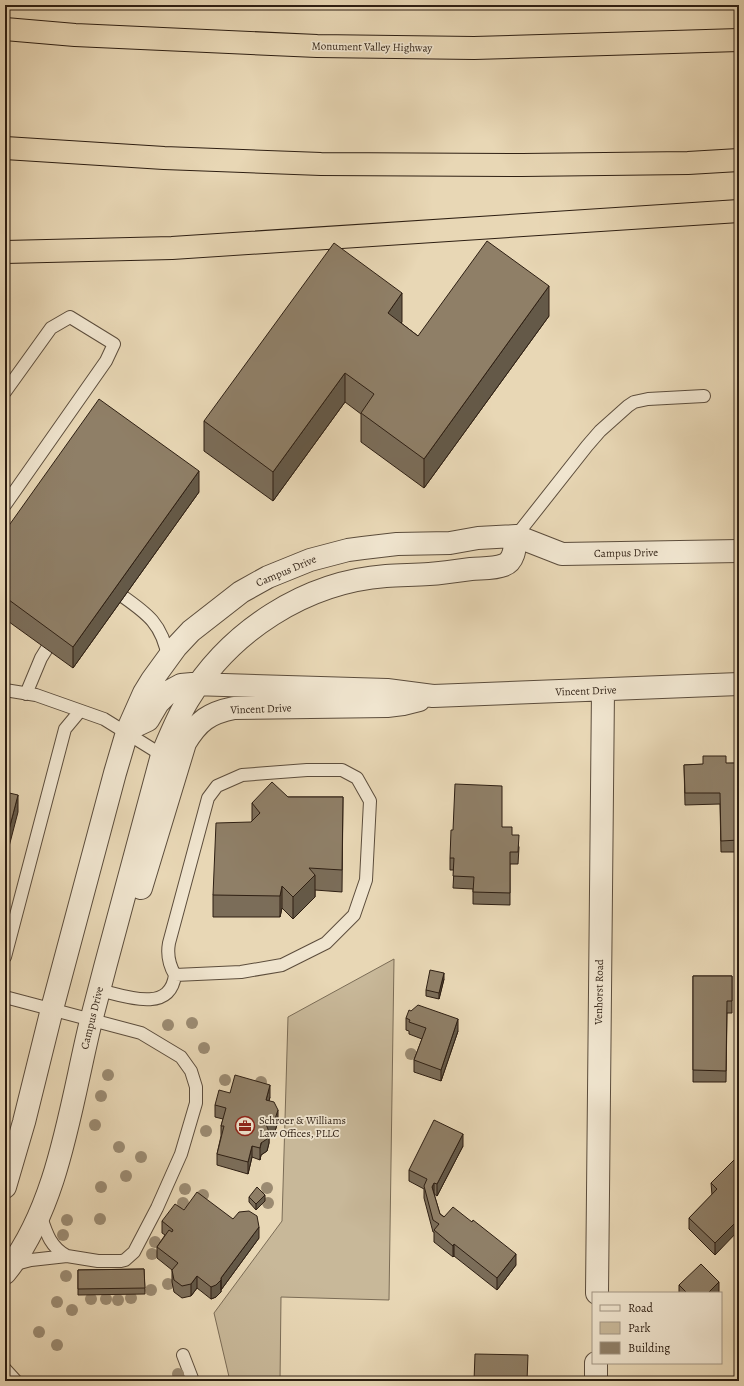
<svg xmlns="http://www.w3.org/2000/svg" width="744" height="1386" font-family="Alegreya,serif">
<rect width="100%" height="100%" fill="#e8d7b5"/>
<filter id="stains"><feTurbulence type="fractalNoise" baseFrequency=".005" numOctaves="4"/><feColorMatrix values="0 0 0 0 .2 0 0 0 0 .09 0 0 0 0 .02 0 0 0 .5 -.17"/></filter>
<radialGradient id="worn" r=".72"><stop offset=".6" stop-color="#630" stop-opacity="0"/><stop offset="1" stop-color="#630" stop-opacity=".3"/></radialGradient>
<path fill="#c8b899" stroke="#7b6c56" d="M394,959L389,1300L281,1297L280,1381H230L214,1313L282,1221L288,1017Z"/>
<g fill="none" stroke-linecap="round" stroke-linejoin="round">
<defs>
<path id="service" d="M5,392L51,328L70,317L114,344L106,361L5,505
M516,536L587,446L600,431L628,406L634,402L648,399L704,396
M111,588C141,610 162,619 168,658
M5,690L36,695L104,719L162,755
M26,694L41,658L54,637
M5,957L65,729L80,711
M99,990C124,996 170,1014 175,975L241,972L282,965L326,943L354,915L366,880L370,801L357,778L342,770H307L242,775L217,786L208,798L169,943C167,954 169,965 175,975
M5,997L141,1033L181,1057L191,1071L196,1087V1103L181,1154L157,1208L134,1252L125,1260L121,1261H98L67,1256
M12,1265L31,1260L67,1256C50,1247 46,1232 40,1214
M183,1355L193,1381
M5,1369L16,1381"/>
<path id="minor" d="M131,728L148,720L158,703L170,691L181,685L192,684L387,690L433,696L739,684
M141,888L185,743C198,721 209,713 234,708L387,706L403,704L419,700
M5,1187L24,1122L52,1009L115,773L128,729L144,693L152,680L176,647L191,631L241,592L268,577L310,560L348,550L363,548L397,544L450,543L478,538L516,536L562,554L739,551
M5,1273C59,1207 71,1102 91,1021C114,932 138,843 162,755C170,736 177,718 188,700C230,631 305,582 386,576C400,575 414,575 429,574C443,573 457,571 471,569C481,568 494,569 504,565C515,561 515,546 516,536
M597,1293L603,690
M596,1381V1363"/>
<path id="motorway" d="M5,29L75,35L317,46L474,48L739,40
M5,148L164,158L321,164L522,165L688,163L739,160
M5,252L172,248L739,211"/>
</defs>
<use href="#service" stroke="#5c4d3c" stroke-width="14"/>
<use href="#minor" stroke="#5c4d3c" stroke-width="24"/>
<use href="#motorway" stroke="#2e1f13" stroke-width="24"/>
<use href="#service" stroke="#f0e5cf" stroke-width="12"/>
<use href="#minor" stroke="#f0e5cf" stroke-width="22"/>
<use href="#motorway" stroke="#e8d7b5" stroke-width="22"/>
</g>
<g fill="#9b8b72">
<circle cx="192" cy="1023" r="6"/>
<circle cx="168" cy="1025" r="6"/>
<circle cx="204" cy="1048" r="6"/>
<circle cx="411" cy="1054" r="6"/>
<circle cx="108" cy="1075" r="6"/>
<circle cx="225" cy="1080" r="6"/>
<circle cx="261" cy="1082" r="6"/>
<circle cx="101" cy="1096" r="6"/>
<circle cx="95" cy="1125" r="6"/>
<circle cx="206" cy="1131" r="6"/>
<circle cx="119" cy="1147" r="6"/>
<circle cx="141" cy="1157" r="6"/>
<circle cx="126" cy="1176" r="6"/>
<circle cx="101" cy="1187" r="6"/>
<circle cx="267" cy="1188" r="6"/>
<circle cx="185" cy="1189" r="6"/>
<circle cx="203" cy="1195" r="6"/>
<circle cx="183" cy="1203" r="6"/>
<circle cx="268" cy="1203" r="6"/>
<circle cx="100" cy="1219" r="6"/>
<circle cx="67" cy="1220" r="6"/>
<circle cx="63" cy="1235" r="6"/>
<circle cx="155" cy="1242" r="6"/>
<circle cx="152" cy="1254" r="6"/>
<circle cx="66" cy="1276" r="6"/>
<circle cx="168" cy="1284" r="6"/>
<circle cx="151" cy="1290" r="6"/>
<circle cx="131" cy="1298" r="6"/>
<circle cx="91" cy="1299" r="6"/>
<circle cx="106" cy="1299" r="6"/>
<circle cx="118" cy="1300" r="6"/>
<circle cx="57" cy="1302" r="6"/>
<circle cx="72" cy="1310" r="6"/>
<circle cx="39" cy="1332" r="6"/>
<circle cx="57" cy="1345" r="6"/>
<circle cx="178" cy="1374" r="6"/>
</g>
<path fill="#7b6d59" stroke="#2e1f13" d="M549,316L424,488L361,442V414L345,402L273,501L204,451V421L402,322L401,323L418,336Z
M199,492L73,668L5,619V531Z
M739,763V852H721L720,804L685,805L684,765Z
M288,797H343L342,892L315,890V897L293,919L282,908L280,917H213V895L252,821V803Z
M502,827L512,835L519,847L518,864H510V905L473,904V889L453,888L454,870H450V858Z
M693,976H732V1013H727L726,1082H693Z
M444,979L439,999L426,996V990Z
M406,1018L458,1031L441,1081L414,1072V1060L422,1039L409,1034V1031L406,1030Z
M230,1093L270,1097L269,1101L278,1122L275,1131L269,1134V1143L267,1151L261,1155L260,1160L252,1157L248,1174L217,1165V1154L221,1136V1126L223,1119L215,1117V1105Z
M463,1146L437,1196L434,1194L440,1214L516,1265L497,1290L454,1256L453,1257L434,1242V1232H433L424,1198V1189L409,1181V1170Z
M739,1163L715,1255L689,1229V1218L712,1195L711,1183Z
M249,1197L265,1201L256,1210L249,1202Z
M184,1210L259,1238L221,1290V1292L216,1297L211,1299L197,1288L191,1296L182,1298L174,1292L172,1282V1270L157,1258V1247L165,1235L162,1233V1221Z
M144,1269L145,1294L78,1295V1270Z
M679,1285L719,1293H679Z"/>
<path fill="#645948" stroke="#2e1f13" d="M549,286V316L424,488V459Z
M402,293V322L388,343V313Z
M345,373V402L273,501V472Z
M199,471V492L73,668V647Z
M18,795V812L5,862V845Z
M315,875V897L293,919V897Z
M282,886V908L280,917V896Z
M444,973V979L439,999V993Z
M458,1019V1031L441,1081V1070Z
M270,1085V1097L266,1111V1100Z
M278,1110V1122L275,1131L269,1134V1143L267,1151L261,1155L260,1160V1148L266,1124Z
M463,1134V1146L437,1196V1184Z
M252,1146V1157L248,1174V1162Z
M434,1183V1194L432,1187Z
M265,1195V1201L256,1210V1204Z
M739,1219V1230L715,1255V1243Z
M259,1227V1238L221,1290V1278Z
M454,1244V1256L453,1257V1246Z
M516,1254V1265L497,1290V1278Z
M197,1276V1288L191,1296V1284Z
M221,1280V1292L216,1297L211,1299V1287Z
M719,1282V1293H708Z"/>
<path fill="#8f7f67" stroke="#2e1f13" d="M487,241L549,286L424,459L361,413L374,394L345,373L273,472L204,421L334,243L402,293L388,313L418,336Z
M99,399L199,471L73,647L5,597V531Z
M703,756H726V763H739V840L721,841L720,793H685L684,765L703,764Z
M272,782L288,797H343L342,870L309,868L315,875L293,897L282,886L280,896L213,895L216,823L251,822L260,813L252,803Z
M455,784L502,786V827H512V835H519L518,852H510V893L473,892L474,877L453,876L454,858H450L451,830H453Z
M5,792L18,795L5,845Z
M430,970L444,973L439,993L426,990Z
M693,976H732V1001H727L726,1071L693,1070Z
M418,1005L458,1019L441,1070L414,1060L426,1028L409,1022L410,1020L406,1018L409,1010L411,1011Z
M235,1075L270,1085L266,1100L274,1102L278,1110L275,1119L266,1124L269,1132L267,1139L261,1143L260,1148L252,1146L248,1162L217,1154L224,1126H221L226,1108L215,1105L219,1090L230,1093Z
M434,1120L463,1134L437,1184L434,1183L432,1187L440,1214L444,1217L453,1207L472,1222L473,1220L516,1254L497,1278L454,1244L453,1246L434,1230L439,1224L433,1220L424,1186L427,1179L409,1170Z
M735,1159L739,1163V1219L715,1243L689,1218L717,1189L711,1183Z
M257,1187L265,1195L256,1204L249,1197Z
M197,1192L233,1219L239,1212L249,1211L257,1216L259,1227L221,1278V1280L216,1285L211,1287L197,1276L191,1284L182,1286L174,1280L172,1270L178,1263L157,1247L169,1230L172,1232L173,1230L162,1221L175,1204L184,1210Z
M701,1264L719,1282L708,1293H687L679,1285Z
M144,1269L145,1288L78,1289V1270Z
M475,1354L528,1355L527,1381H474Z
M692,1379L727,1380V1381H692Z"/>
<defs>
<symbol id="office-ring" viewBox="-11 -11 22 22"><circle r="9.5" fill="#f0e5cf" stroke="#8f2418" stroke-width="1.5"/><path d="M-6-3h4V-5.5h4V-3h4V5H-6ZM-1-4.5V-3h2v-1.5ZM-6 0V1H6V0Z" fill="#8f2418"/></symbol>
</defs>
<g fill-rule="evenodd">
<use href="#office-ring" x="234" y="1115" width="22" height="22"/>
</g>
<g text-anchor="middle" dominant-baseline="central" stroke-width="3.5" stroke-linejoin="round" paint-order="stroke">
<g font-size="11" fill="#2e1f13" stroke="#f0e5cf">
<text transform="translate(372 47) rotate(1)">Monument Valley Highway</text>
<text transform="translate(626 553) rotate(-1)">Campus Drive</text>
<text transform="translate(286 571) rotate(-23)">Campus Drive</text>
<text transform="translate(586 691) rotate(-2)">Vincent Drive</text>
<text transform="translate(261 709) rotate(-2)">Vincent Drive</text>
<text transform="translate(599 992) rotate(-89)">Venhorst Road</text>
<text transform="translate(92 1018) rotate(-76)">Campus Drive</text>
</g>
<g font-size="11" fill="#2e1f13" stroke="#f0e5cf" text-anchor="start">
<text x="259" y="1120">Schroer &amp; Williams<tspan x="259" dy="13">Law Offices, PLLC</tspan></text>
</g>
</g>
<rect width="744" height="1386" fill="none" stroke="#e8d7b5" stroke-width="20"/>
<rect x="6" y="6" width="732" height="1374" fill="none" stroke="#2e1f13" stroke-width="2"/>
<rect x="10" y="10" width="724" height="1366" fill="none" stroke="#2e1f13"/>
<rect x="592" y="1292" width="130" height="72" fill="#f0e5cf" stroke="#a29684"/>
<rect x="600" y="1305" width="20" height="6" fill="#f0e5cf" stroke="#a29684"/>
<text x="628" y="1312" font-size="12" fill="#2e1f13">Road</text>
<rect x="600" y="1322" width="20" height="12" fill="#c8b899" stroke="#a29684"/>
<text x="628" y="1332" font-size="12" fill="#2e1f13">Park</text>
<rect x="600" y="1342" width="20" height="12" fill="#8f7f67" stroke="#a29684"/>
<text x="628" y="1352" font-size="12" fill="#2e1f13">Building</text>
<rect width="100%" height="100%" filter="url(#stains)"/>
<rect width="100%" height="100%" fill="url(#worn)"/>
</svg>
